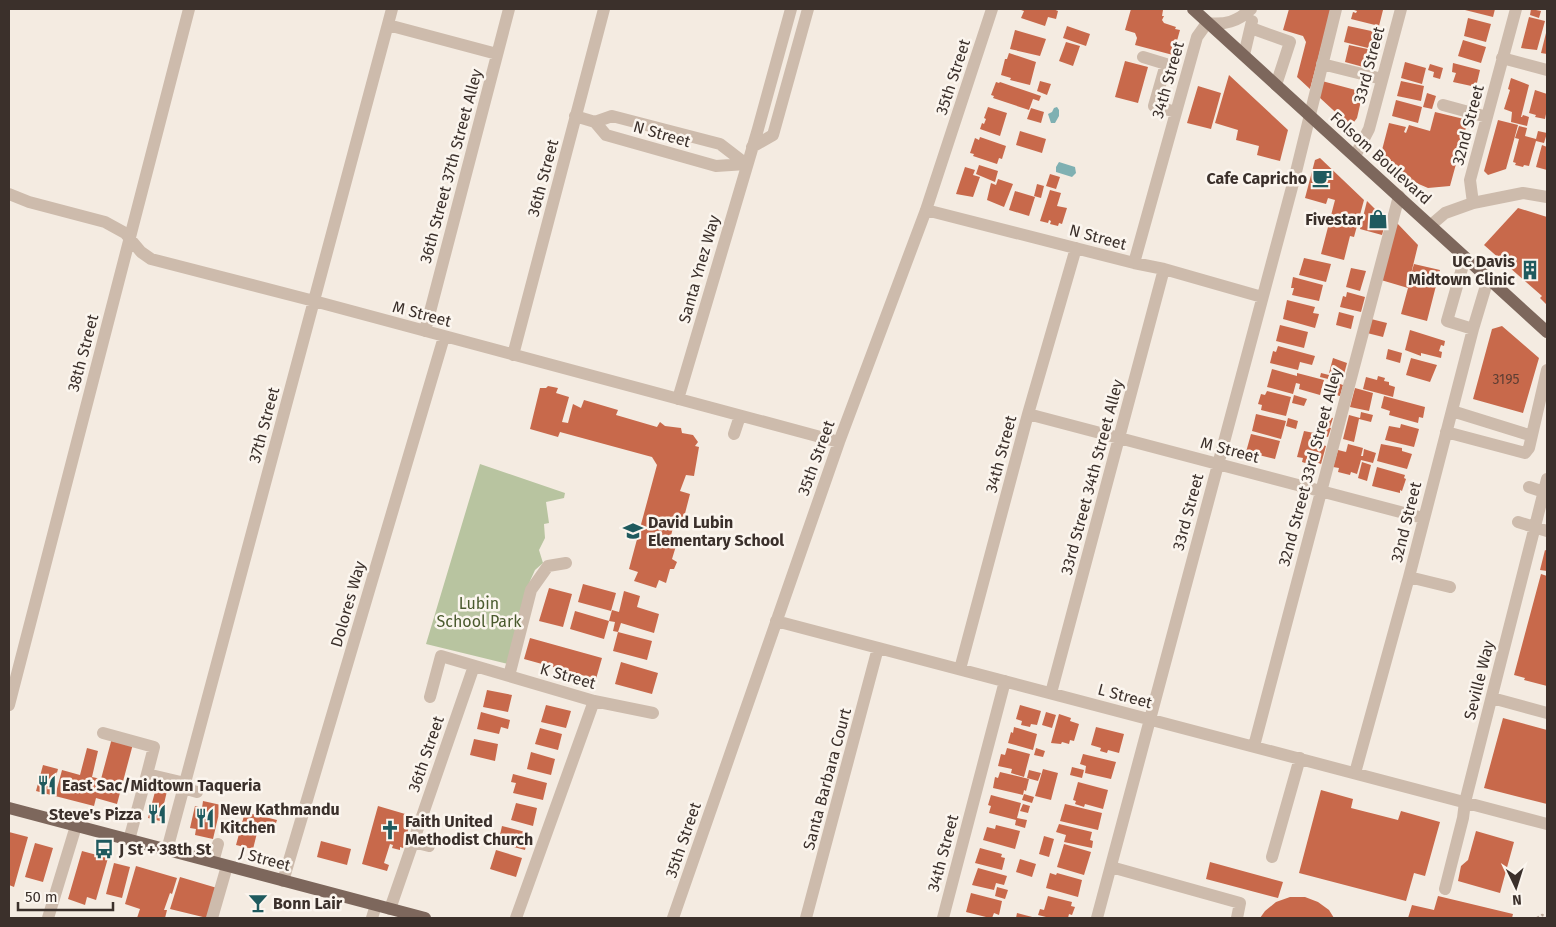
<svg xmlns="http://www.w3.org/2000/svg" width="1556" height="927" font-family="'Fira Sans',sans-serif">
<rect width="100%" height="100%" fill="#f4ebe1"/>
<path fill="#b8c4a0" d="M480,464L565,493L564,498L546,502L549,523L544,524L545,538L539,550L543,563L535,570L530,581L508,664L426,644Z"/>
<path fill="#7fb0b2" d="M1057,107L1059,110V116L1055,123H1051L1048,114L1052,112L1054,108Z
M1059,162L1075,167L1076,173L1072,177L1056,172V167Z"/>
<path fill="#c8694b" d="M1018,9H1053L1058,11L1056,19L1048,17L1045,26L1021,18L1024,11Z
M1131,9L1163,10L1162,16H1164L1162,20L1164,23L1176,27L1175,29L1180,30L1173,55L1135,45L1137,38L1135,33L1125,30Z
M1289,9H1331L1310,89L1297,77L1306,42L1303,36L1283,30Z
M1351,9L1383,10L1379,26L1351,19L1353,12L1356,13L1357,11Z
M1466,9H1495L1493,17L1465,10Z
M1531,9L1541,11L1539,18L1530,15Z
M1529,17L1545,21L1537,50L1521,48Z
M1468,18L1491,24L1486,42L1464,36Z
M1067,26L1090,34L1086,46L1063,38Z
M1348,26L1376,32L1372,49L1344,42Z
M1547,29V54L1541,53Z
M1015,30L1046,39L1040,56L1010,49Z
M1463,40L1486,47L1481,63L1458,56Z
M1066,42L1080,46L1073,66L1059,61Z
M1349,45L1372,50L1367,68L1345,62Z
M1009,53L1036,62L1030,85L1010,80L1011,78L1001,75L1005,59H1007Z
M1125,61L1148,67L1138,103L1115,97Z
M1405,62L1426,68L1422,84L1401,78Z
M1453,63L1480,70L1476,87L1453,82L1456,73L1452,72Z
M1430,64L1443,68L1440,79L1433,77L1434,72L1428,70Z
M1229,75L1288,130L1280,161L1257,155L1259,146L1236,140L1238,130L1215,123Z
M1511,78L1529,85L1521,117H1522L1523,115L1529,117L1527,126L1511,122L1512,112L1504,109L1510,90L1508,89Z
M1040,81L1051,84L1047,95L1037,91Z
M1322,81L1363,92L1357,118L1354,122L1350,123L1345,121L1319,97Z
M1401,81L1424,86L1421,101L1397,96Z
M996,82L999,83L1000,82L1041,96L1039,101L1033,99L1029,110L993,98L994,96L991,95Z
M1198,86L1221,93L1211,129L1187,123Z
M1535,90L1547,94V109L1545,119L1535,117L1536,115L1529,113Z
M1427,93L1436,96L1432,109L1423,107Z
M1396,100L1422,107L1418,123L1392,116Z
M988,107L1007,113L1000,136L980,129L982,123L984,124L986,119L984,118Z
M1031,108L1044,112L1041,123L1027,119Z
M1435,112L1468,120L1450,186L1428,188L1414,182L1388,162L1384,158L1382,150L1389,123L1406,127L1404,132L1406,133L1409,125L1430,131Z
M1498,120L1518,125L1506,169L1488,175L1484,171Z
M1519,126L1527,128L1525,136L1536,139L1538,131L1547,133L1544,143L1536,141L1529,166L1524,165L1523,167L1515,165L1516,163L1513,162L1519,139L1515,138Z
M1020,131L1046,139L1042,153L1016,145Z
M980,137L1006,146L1002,159L999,158L997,164L973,156L974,154L970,153L975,138L979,140Z
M1542,145L1547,147V170L1536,167Z
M1320,158L1364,200L1354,237L1350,236L1344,260L1321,254L1335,200L1328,198L1326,204L1305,198L1315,160Z
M979,165L998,171L995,182L976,174Z
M965,167L975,170L973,175L980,177L973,197L956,194Z
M1050,174L1060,177L1056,189L1046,186Z
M998,179L1013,184L1004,207L987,200L991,183L996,185Z
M1037,184L1044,186L1041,198L1034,196Z
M1050,190L1061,193L1057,206L1067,208L1062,224L1059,223L1058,226L1050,224L1051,221L1049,220L1048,223L1040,221Z
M1015,191L1035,197L1029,216L1009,210Z
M1367,201L1386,220L1382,235L1360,229Z
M1518,208L1547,217V305L1540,298L1542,296L1484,245Z
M1396,222L1418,245L1410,278L1414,264L1440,270L1427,321L1401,314L1408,288L1381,280Z
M1304,258L1331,264L1326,282L1299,275Z
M1351,268L1366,271L1360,291L1346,287Z
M1293,277L1323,285L1319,301L1292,295L1294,288H1291Z
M1347,292L1365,297L1361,312L1340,307L1343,296L1346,297Z
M1287,300L1315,307L1313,313L1319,314L1315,328L1283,319Z
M1339,312L1354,316L1351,329L1336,325Z
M1371,319L1387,323L1383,337L1367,333Z
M1280,325L1308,332L1304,348L1276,341Z
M1502,326L1539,358L1523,413L1473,399L1492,329Z
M1410,330L1445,341L1444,346L1441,345L1439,351L1442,352L1441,358L1421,353V356L1405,350Z
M1278,346L1315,356L1312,365L1300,362L1298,370L1270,363L1273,351L1276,352Z
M1388,349L1402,353L1400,363L1386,359Z
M1333,358L1347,363L1343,378L1329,373Z
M1411,358L1437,365L1430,382L1406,375Z
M1272,369L1297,376V373L1324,380L1320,395L1299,389L1300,384L1296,383L1293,394L1267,387Z
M1321,373L1329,375L1328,379L1320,377Z
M1378,376L1385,378L1384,381L1389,382V385L1395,387L1393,397L1363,389L1366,377L1377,380Z
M1331,381L1343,385L1340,396L1336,395L1335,397L1328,394Z
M548,386L558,388L556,393L569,397L562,422L568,423L573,404L581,408L584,400L618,410L616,415L657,427L660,422L665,426L681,428L682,433L693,435L698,442L695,446L699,447L694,476L686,475L680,491L690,494L681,529L673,528L669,543L676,546L672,559L677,562L674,569H670L666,583L659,580L656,588L634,581L638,572L629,569L657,465L652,457L560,432L558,437L530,429L540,388H546Z
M1355,388L1373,393L1369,411L1350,407Z
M1267,391L1291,397L1286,416L1261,410L1262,405L1258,404L1261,394L1265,395Z
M1294,395L1307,399L1304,406L1292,403Z
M1384,396L1425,407L1423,418L1419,417L1418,423L1389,415L1390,411L1381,408Z
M1361,412L1373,415L1371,422L1359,419L1354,442L1343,439L1349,415L1360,418Z
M1256,414L1286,421L1281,439L1252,431Z
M1320,415L1333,418L1330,427L1318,424Z
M1288,418L1298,421L1296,429L1286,426Z
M1401,424L1419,429L1414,447L1385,440L1389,426L1400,428Z
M1317,425L1331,428L1328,437L1317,435L1318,432L1315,431Z
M1304,431L1314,433L1312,442L1326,446L1321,464L1316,462L1315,466L1302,462L1303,458L1297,457Z
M1251,434L1280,441L1275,459L1246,452Z
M1348,444L1363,448L1361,456H1363L1364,449L1376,453L1373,463L1361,460L1357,474L1351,472L1350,475L1338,472L1339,468L1333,467L1338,450L1346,452Z
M1381,444L1402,448V451L1412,454L1407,469L1377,461Z
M1362,462L1371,465L1367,481L1358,478Z
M1377,467L1405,475L1404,478L1406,479L1402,491L1400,490V493L1372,486Z
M1545,550L1547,551V571L1540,570Z
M1541,574L1547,576V686L1524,680L1525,678L1514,675Z
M583,584L616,593L611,611L578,602Z
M549,588L572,594L563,627L539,621Z
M624,591L640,596L637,607L659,614L654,633L621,623L618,632L613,631L615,622L609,621L612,610L619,612Z
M575,611L609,621L604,639L570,629Z
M618,632L652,641L647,660L613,651Z
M530,638L602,658L596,679L524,659Z
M621,662L658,673L652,694L615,684Z
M487,690L512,695L508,712L483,707Z
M546,705L571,711L566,728L541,722Z
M1020,705L1041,711L1037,725L1031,724L1030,727L1021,725L1022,721L1016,719Z
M481,712L510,720L508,729L501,727L499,734L477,729Z
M1046,712L1056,715L1052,728L1042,725Z
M1059,714L1071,718L1070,721L1079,724L1074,741L1070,740L1069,744L1062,742L1061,744L1051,743Z
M1503,718L1547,730V804L1484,788Z
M1014,727L1037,734L1033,750L1008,743L1011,732L1013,733Z
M1096,727L1124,734L1119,753L1108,750L1107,753L1100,751L1101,748L1091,745Z
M540,728L562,734L558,750L535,744Z
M112,738L133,744L117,804L96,798L94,806L55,796L62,770L80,775L87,748L98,751L92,777L101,779Z
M474,739L498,744L495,761L470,755Z
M1007,748L1030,754L1024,777L1011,773L1012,769L998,766L1001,754L1005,755Z
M1036,748L1045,751L1043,757L1034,755Z
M531,752L555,759L551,775L527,769Z
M1083,754L1116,762L1111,779L1085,773L1086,766L1080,764Z
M43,765L58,769L51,795L36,791Z
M1072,767L1084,770L1082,778L1070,775Z
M1043,769L1058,773L1051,800L1035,796Z
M1029,770L1041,773L1038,781L1027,778Z
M1000,772L1029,779L1026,791L1024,790L1023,795L993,788L995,777L998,778Z
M513,774L547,783L543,800L513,793L516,783L511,782Z
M1078,782L1108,790L1103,809L1085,804L1084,807L1075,804L1076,801L1073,800Z
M156,788L167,791L160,821L148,818Z
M1321,790L1353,799L1351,808L1398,820L1401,811L1440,822L1425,876L1414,873L1406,901L1299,873Z
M1024,794L1034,797L1032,803L1022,800Z
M991,795L1021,803L1017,818L1027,820L1025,828L1015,825L1016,820L989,813L991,806L988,805Z
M203,801L221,805L213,839L195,835L196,829L190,828L195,806L202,808Z
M516,803L537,808L533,826L511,820Z
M1023,804L1030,806L1028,813L1020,811Z
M1065,804L1102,813L1098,830L1060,821Z
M378,806L412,816L403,848L400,847V850L392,848L393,845L390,844L384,863L389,865L387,871L362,864Z
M245,812L277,820L273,832L258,829L253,849L236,845Z
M1059,824L1092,832L1090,840L1093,841L1092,848L1064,842L1066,835L1056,832Z
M996,825L1020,831L1015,849L983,840L987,827L995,829Z
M502,826L529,833L525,850L498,843Z
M1476,831L1514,842L1500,893L1458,881L1461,866L1468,860Z
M9,832L28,837L14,887L9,885Z
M1044,836L1054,839L1049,857L1039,854Z
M321,841L351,849L347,865L317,857Z
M35,843L53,848L43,882L25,877Z
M1064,844L1091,852L1084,875L1057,867Z
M980,848L1002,854L1001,857L1005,858L1002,870L975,863Z
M496,850L522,858L516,877L490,869Z
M82,851L108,858L96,900L87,897L85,905L68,899Z
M1020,859L1036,864L1032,877L1016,872Z
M1210,862L1283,882L1278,898L1206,879Z
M114,863L130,867L122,898L106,894Z
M136,866L177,878L172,894L170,893L164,910H167L165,918H137L140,909L125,904Z
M978,868L1007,876L1004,885L996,883L994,890L972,885Z
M1050,873L1056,875L1057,873L1082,880L1078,897L1046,888Z
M180,877L217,888L207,918L170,909Z
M997,887L1008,890L1005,899L995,896Z
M971,893L1002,901L999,915L994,913L992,918H990L966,912Z
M1048,896L1072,902L1071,906L1075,907L1072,915L1069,914L1068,918H1050L1038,915L1040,909L1044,910Z
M1438,896L1513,914L1512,918H1408L1412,905L1434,910Z
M1290,897H1305L1318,902L1329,910L1334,918H1260L1265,911L1276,902Z
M1017,913L1036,918H1016Z"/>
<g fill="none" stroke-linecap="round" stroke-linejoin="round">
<path stroke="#b9a596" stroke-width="2.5" stroke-dasharray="2.5 2.5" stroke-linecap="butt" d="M1537,918L1542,915L1547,917"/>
<path stroke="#cdbbac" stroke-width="12" d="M388,25L497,54
M1251,28L1290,42L1276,85
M1244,55L1252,21
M1143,57L1166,64L1154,106L1176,112
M1502,58L1547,70
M1322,64L1382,79
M1443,105L1487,117
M575,116L595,122L606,135L716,166L746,164
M595,122L612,116L720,144L746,164
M752,147L773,135L808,9
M1355,156L1369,129L1401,9
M9,194L29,202L105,222L125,233L141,252L151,259L314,301L839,442
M1473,203L1470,180L1516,9
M926,210L1134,263L1164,269L1262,297
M1431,225L1445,213L1473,203L1523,193L1547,197
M1465,258L1447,321L1473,329
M1134,263L1197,37L1207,23C1225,25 1237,22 1251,9
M425,331L509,9
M513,355L604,9
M678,399L758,129L791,9
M1452,411L1529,435L1531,438
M1028,414L1423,518
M1446,432L1525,453L1529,448L1547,370
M734,434L740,416
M1529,487L1547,493
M1518,522L1547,531
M1409,577L1450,587
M776,621L1547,824
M960,669L1028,414L1076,248
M509,676L531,590L548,566L566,563
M1051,693L1164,269
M430,697L441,656L594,701L653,713
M1492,698L1547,713
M9,705L189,9
M103,733L154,747L147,774
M1254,746L1399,196
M1355,773L1409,577L1473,329L1488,279
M183,788L197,792
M129,840L147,774L185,783
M413,842L429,846
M167,850L392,9
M1272,857L1300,758
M213,862L218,844
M1111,867L1240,903L1237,918
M283,881L444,337
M1445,889L1463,818L1465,802L1547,479
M390,909L474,666
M48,918L76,826
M212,918L227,866
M372,918L376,905
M516,918L594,701
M673,918L839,442L926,210L992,9
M806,918L878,648
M943,918L1005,681
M1097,918L1295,176L1336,9"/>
<path stroke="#7d675c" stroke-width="12" d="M1193,9L1547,332
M9,808L425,918"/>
</g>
<defs>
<symbol id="cafe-bare" viewBox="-9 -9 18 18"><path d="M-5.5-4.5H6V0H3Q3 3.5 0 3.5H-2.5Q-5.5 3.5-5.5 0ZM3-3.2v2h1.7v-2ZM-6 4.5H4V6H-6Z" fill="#1f5a5e" stroke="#fbf5ee" stroke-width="2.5" paint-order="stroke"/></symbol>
<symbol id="shop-bare" viewBox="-9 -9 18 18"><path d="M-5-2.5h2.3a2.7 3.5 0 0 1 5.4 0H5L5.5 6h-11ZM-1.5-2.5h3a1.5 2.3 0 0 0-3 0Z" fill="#1f5a5e" stroke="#fbf5ee" stroke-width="2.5" paint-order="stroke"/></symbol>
<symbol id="building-bare" viewBox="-9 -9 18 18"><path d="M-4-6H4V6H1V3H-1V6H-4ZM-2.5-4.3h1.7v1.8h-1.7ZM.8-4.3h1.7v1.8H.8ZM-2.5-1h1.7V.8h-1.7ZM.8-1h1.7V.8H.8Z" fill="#1f5a5e" stroke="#fbf5ee" stroke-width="2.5" paint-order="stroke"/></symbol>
<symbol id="school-bare" viewBox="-9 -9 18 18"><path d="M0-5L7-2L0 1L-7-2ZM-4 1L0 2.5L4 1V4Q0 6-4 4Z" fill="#1f5a5e" stroke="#fbf5ee" stroke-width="2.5" paint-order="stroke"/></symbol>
<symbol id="restaurant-bare" viewBox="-9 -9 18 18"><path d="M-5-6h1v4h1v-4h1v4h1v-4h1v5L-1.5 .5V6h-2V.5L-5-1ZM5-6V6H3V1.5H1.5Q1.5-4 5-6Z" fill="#1f5a5e" stroke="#fbf5ee" stroke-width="2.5" paint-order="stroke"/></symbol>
<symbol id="church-bare" viewBox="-9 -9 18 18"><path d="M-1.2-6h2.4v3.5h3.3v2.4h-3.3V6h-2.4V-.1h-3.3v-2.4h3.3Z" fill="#1f5a5e" stroke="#fbf5ee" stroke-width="2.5" paint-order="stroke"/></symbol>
<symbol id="bus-bare" viewBox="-9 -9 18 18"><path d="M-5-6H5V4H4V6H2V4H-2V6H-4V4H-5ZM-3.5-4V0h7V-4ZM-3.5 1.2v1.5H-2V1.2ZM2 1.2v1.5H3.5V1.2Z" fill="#1f5a5e" stroke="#fbf5ee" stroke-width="2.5" paint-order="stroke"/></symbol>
<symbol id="bar-bare" viewBox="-9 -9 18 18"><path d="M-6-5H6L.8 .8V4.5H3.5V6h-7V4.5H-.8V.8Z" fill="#1f5a5e" stroke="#fbf5ee" stroke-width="2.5" paint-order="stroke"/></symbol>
</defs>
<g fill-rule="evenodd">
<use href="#cafe-bare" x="1308" y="164" width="28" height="28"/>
<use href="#shop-bare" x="1364" y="205" width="28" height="28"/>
<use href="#building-bare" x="1516" y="256" width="28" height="28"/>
<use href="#school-bare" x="619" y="517" width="28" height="28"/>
<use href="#restaurant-bare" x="33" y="771" width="28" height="28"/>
<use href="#restaurant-bare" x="143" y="800" width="28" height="28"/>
<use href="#restaurant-bare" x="191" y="804" width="28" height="28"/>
<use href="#church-bare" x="376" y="816" width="28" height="28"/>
<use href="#bus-bare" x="90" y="835" width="28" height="28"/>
<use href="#bar-bare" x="244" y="889" width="28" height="28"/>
</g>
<g text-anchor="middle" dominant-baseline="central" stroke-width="5" stroke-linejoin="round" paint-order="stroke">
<g font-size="14" fill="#5e3e33">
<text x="1506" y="379">3195</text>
</g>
<g font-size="16" fill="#3b302b" stroke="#fbf5ee">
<text transform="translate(1369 65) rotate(-75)">33rd Street</text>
<text transform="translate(953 77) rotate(-72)">35th Street</text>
<text transform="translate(1168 80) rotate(-74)">34th Street</text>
<text transform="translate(1468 125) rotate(-75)">32nd Street</text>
<text transform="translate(662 134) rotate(16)">N Street</text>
<text transform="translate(1381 158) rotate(42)">Folsom Boulevard</text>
<text transform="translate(451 166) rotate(-75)">36th Street 37th Street Alley</text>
<text transform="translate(543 178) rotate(-75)">36th Street</text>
<text transform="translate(1098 237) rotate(15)">N Street</text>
<text transform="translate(699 269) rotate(-74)">Santa Ynez Way</text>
<text transform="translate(422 314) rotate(15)">M Street</text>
<text transform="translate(83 353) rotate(-75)">38th Street</text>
<text transform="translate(264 425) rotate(-75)">37th Street</text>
<text transform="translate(1230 450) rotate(15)">M Street</text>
<text transform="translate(1001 454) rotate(-75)">34th Street</text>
<text transform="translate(816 458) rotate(-70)">35th Street</text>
<text transform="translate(1310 467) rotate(-75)">32nd Street 33rd Street Alley</text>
<text transform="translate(1092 477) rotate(-75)">33rd Street 34th Street Alley</text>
<text transform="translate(1188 512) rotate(-75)">33rd Street</text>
<text transform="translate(1406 522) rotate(-76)">32nd Street</text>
<text transform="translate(348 604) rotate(-74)">Dolores Way</text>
<text transform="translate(568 676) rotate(16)">K Street</text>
<text transform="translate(1479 680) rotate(-76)">Seville Way</text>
<text transform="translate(1125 696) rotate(15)">L Street</text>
<text transform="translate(426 754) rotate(-71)">36th Street</text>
<text transform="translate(827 779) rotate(-75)">Santa Barbara Court</text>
<text transform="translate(683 840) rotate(-71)">35th Street</text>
<text transform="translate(943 853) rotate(-75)">34th Street</text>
<text transform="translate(265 859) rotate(15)">J Street</text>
</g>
<g font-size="16" font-weight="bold" fill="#3b302b" stroke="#fbf5ee" text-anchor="start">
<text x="1307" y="178" text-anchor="end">Cafe Capricho</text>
<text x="1363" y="219" text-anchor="end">Fivestar</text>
<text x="1515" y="261" text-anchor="end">UC Davis<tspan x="1515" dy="18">Midtown Clinic</tspan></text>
<text x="648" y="522">David Lubin<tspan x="648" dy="18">Elementary School</tspan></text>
<text x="62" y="785">East Sac/Midtown Taqueria</text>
<text x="220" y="809">New Kathmandu<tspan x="220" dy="18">Kitchen</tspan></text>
<text x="142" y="814" text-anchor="end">Steve's Pizza</text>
<text x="405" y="821">Faith United<tspan x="405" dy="18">Methodist Church</tspan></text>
<text x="119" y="849">J St + 38th St</text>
<text x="273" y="903">Bonn Lair</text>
</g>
<g font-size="16" fill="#4a5a2e" stroke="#fbf5ee">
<text x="479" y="603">Lubin<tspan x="479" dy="18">School Park</tspan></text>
</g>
</g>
<rect width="1556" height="927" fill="none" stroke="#3b302b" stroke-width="20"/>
<g transform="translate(1516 887) rotate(176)" stroke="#fbf5ee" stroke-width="4" paint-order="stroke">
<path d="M0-4L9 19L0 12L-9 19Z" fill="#3b302b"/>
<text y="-8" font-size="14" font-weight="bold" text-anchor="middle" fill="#3b302b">N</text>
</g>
<path d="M18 902v8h95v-8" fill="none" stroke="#3b302b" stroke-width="2.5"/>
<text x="25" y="902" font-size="15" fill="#3b302b" stroke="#fbf5ee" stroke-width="4" paint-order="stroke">50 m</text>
</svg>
